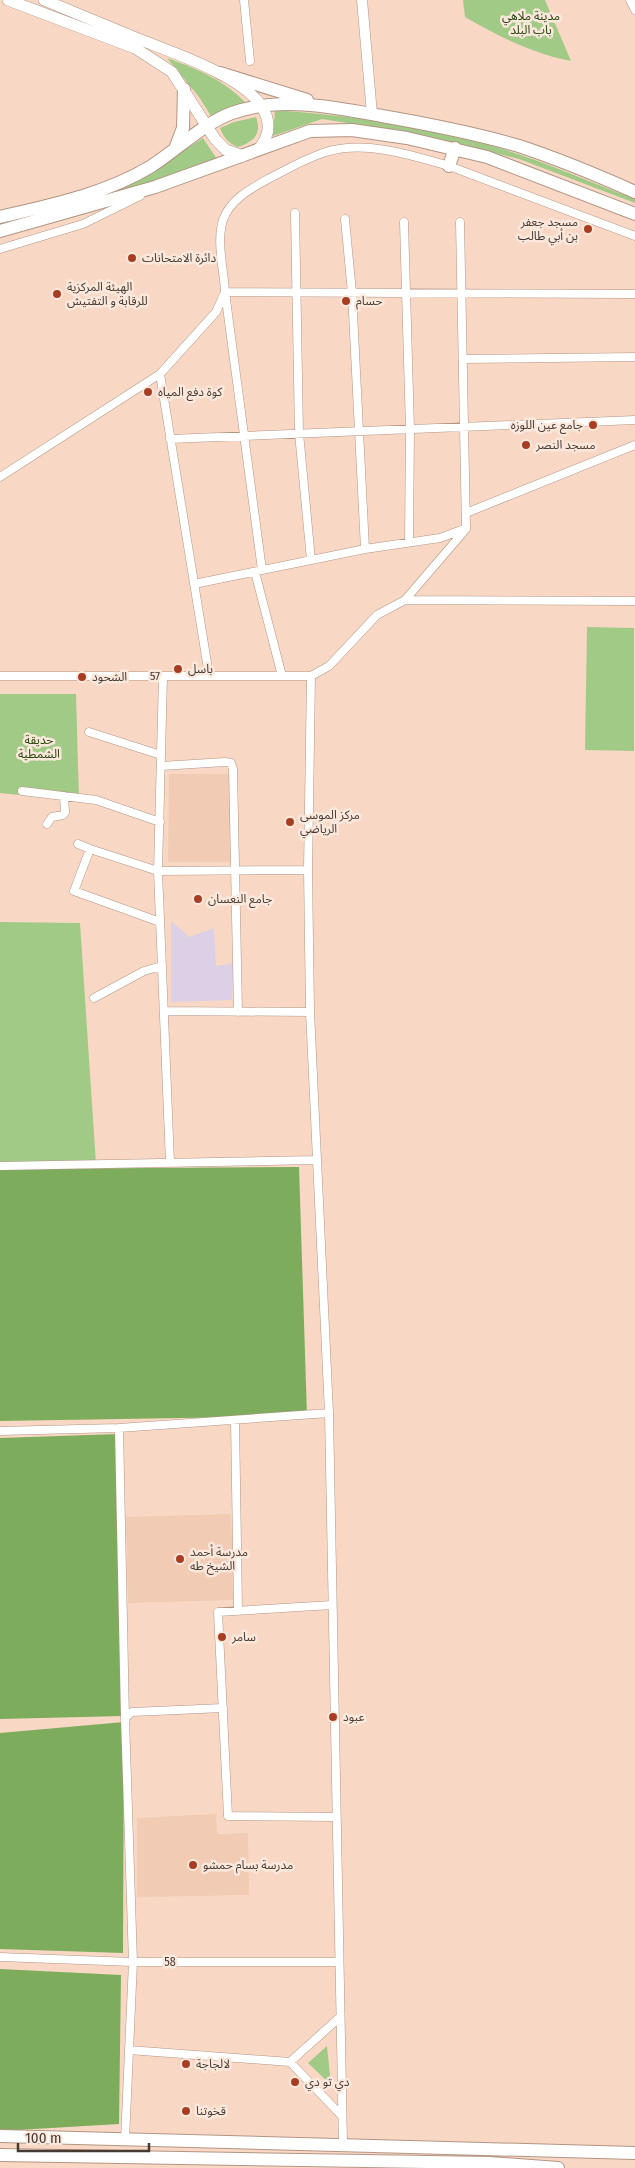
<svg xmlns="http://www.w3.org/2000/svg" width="635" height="2168" font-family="'Fira Sans Condensed','Noto Sans Arabic',sans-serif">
<rect width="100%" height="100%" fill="#f8d8c5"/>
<path fill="#f1cbb4" d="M169,774H236L232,862H168Z
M231,1514L234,1600L128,1603L126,1517Z
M216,1814L217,1834L248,1833L249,1895L137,1897V1818Z"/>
<path fill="#dbd0e5" d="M171,921L189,937L214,928L216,966L234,963L232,1000L171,1002Z"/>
<path fill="#a2ca87" d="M463,0H545L571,61C533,54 498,36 465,17Z
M167,58C198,69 224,80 247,104L211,116L199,97Z
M275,110C352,116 432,126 506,150C544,162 582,178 619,193L635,199V203L519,159L422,135L322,119L273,136Z
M256,117C262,134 254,142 238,147C228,143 224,138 220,128L234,122Z
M203,138L217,159L128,192L80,204L128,186Z
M587,627L634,628V751L585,750Z
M0,694H76L79,801L0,793Z
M0,922L80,923L96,1164L0,1163Z
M327,2046L331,2085L308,2063Z"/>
<path fill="#7dac5c" d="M299,1167L307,1416L0,1421V1169Z
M119,1434L123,1716L0,1719V1438Z
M124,1722L123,1953L0,1949V1733Z
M0,1969L121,1975L119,2124L0,2131Z"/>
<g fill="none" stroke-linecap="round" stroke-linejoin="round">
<defs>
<path id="minor" d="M244,0L250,61
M630,0L635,10
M295,213L299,433L311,560
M345,219L352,293L365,549
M404,222L410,429L409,541
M0,249L83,224L140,196
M463,359L635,357
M160,374L209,675
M170,439L635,420
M0,477L160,374L216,312L225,292C224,270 216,242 223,220C230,199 252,188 270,178C288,169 306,158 326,152C365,140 411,155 449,166L635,236
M466,513L635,445
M262,570L225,292L635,294
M255,572L282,676
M194,584L365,549L440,538L464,529
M405,600L635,601
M0,676H311L329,666L377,615L405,600L466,529L460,222
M163,676L158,871L170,1162
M311,676L308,870L310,1012L329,1413L343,2144
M89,732L161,755
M161,766L225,762L231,763L233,769L238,1012
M22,791L96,800L160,822
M47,824L52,817L63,815L65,812L64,796
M78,844L90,849L74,891L160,922
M90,849L158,871L308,870
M94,998L144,971L162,966
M164,1011L310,1012
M0,1166L316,1160
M235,1420L238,1610
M119,1428L125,1718L132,1712L223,1708
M0,1431L119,1428L329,1413
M332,1605L218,1612L228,1816L336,1817
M0,1957L133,1962H339
M129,2050L290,2062L340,2017
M290,2062L342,2116
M125,2140L133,1962L125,1718"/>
<path id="tertiary" d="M362,0L372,114"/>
<path id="secondary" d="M8,0L135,48L172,72L215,139L226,150L243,156
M44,0C75,13 105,25 136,38C171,52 242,75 262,107C272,123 269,136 259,149"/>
<path id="primary" d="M220,73L307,100
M175,149L183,128L184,89
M449,166L455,148
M0,217C51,205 105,194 150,167C177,150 202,124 232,113C281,96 333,107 382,116C428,124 474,133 519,146C558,159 597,175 635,192
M0,231L155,187L310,131L352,130L407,138L487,157L635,214
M0,2136L635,2153
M0,2155L490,2163L558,2168"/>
</defs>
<use href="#minor" stroke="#b39583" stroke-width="9"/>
<use href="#tertiary" stroke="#b39583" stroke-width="11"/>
<use href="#secondary" stroke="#b39583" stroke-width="12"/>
<use href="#primary" stroke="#b39583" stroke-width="14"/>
<use href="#minor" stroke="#fff" stroke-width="8"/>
<use href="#tertiary" stroke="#fff" stroke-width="10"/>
<use href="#secondary" stroke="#fff" stroke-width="11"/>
<use href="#primary" stroke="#fff" stroke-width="12"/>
</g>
<g fill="#a73e23" stroke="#fbe8dc" stroke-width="2">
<circle cx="588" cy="229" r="5"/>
<circle cx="132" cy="258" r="5"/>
<circle cx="57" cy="294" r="5"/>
<circle cx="346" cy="301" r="5"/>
<circle cx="148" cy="392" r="5"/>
<circle cx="593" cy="425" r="5"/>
<circle cx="526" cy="445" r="5"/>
<circle cx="178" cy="669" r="5"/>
<circle cx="82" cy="677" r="5"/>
<circle cx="290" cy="822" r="5"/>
<circle cx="198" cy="899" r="5"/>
<circle cx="180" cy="1559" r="5"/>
<circle cx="222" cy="1637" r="5"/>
<circle cx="333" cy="1717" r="5"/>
<circle cx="193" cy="1865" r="5"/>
<circle cx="186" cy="2064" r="5"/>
<circle cx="295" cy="2082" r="5"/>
<circle cx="186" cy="2111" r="5"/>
</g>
<g text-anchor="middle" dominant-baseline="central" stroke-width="5" stroke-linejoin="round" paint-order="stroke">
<g font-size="12" fill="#26440a" stroke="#fbe8dc">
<text x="531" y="16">مدينة ملاهي<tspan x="531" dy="14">باب البلد</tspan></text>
<text x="39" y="740">حديقة<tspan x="39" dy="14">الشمطية</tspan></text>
</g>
<g font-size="12" fill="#463a32" stroke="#fbe8dc" text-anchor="start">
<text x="578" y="222" text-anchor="end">مسجد جعفر<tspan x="578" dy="14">بن أبي طالب</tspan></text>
<text x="142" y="258">دائرة الامتحانات</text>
<text x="67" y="287">الهيئة المركزية<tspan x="67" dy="14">للرقابة و التفتيش</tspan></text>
<text x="356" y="301">حسام</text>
<text x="158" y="392">كوة دفع المياه</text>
<text x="583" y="425" text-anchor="end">جامع عين اللوزه</text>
<text x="536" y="445">مسجد النصر</text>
<text x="188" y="669">باسل</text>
<text x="92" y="677">الشحود</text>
<text x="300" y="815">مركز الموسى<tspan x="300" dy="14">الرياضي</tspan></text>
<text x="208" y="899">جامع النعسان</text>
<text x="190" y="1552">مدرسة أحمد<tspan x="190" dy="14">الشيخ طه</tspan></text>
<text x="232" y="1637">سامر</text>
<text x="343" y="1717">عبود</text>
<text x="203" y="1865">مدرسة بسام حمشو</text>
<text x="196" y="2064">لالجاجة</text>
<text x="305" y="2082">دي تو دي</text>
<text x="196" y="2111">قخوتنا</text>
</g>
<g font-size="12" fill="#463a32" stroke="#fbe8dc">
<text transform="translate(155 676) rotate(-1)">57</text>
<text x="170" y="1962">58</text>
</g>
</g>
<path d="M18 2143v8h131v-8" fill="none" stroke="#463a32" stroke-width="2.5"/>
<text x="25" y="2143" font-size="15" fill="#463a32" stroke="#fbe8dc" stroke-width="4" paint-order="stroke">100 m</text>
</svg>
